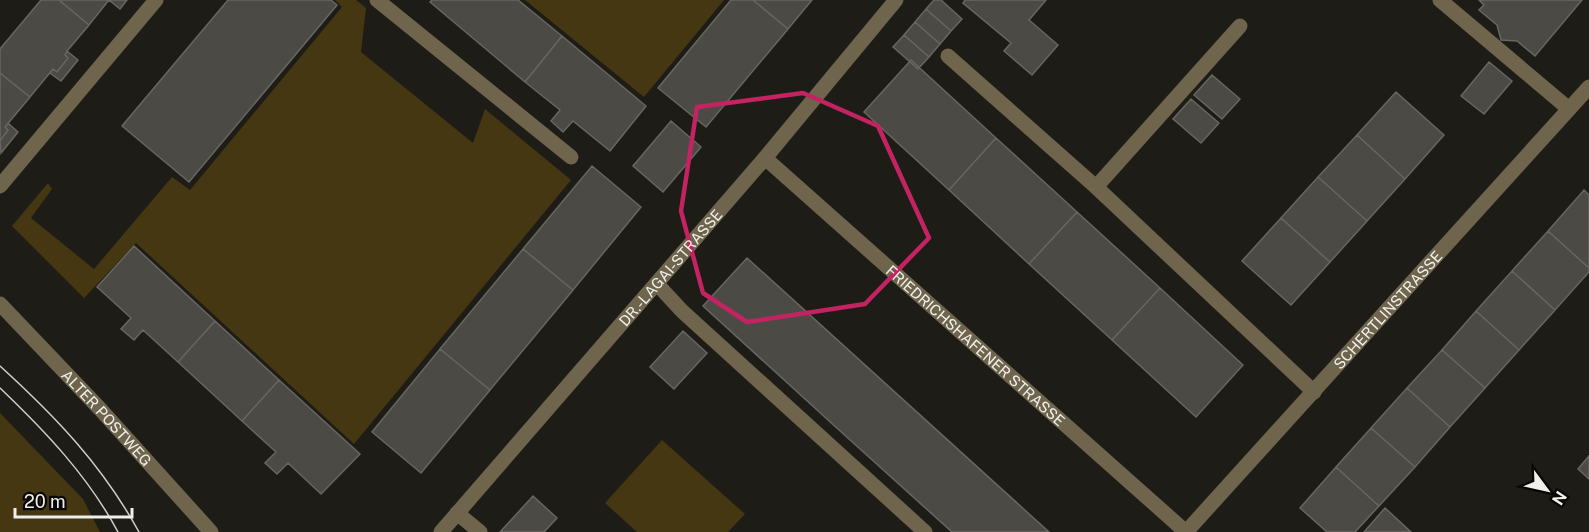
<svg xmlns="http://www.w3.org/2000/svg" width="1589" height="532" font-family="'Public Sans',sans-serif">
<rect width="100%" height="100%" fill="#1e1c17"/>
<path fill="#453712" d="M335,0H356L366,8L361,52L473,143L485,109L571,180L354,444L136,243L84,298L12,226L48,183L52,189L31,218L94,269L172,177L190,190L342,7Z
M525,0H724L644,97Z
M0,413L83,499L100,532H0Z
M662,440L745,514L728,532H637L605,503Z"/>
<path fill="#4c4a45" stroke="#686660" stroke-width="1.5" d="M41,0H59L89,25L67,51L65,55L68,58L57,72L53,69L30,97L0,73V49Z
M59,0H109L89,25Z
M109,0H127L120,9Z
M228,0H331L337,5L189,182L122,126Z
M432,0H518L562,36L525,82L430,2Z
M731,0H753L788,29L706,127L658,88Z
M753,0H812L788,29Z
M934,0H941L962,19L951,31L926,9Z
M965,0H1046L1029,20L1058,45L1032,75L1004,51L1011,43L963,3Z
M1479,0H1582L1535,56L1517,41L1501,40L1497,25L1479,10L1484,5Z
M926,9L951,31L940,44L915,22Z
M915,22L940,44L929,57L904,35Z
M904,35L929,57L918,69L893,47Z
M562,36L646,106L610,151L573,121L563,132L551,121L560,110L525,82Z
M67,51L78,60L61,81L50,73L53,69L57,72L68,58L65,55Z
M911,60L996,138L949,190L864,112Z
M1489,62L1512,81L1484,114L1461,96Z
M0,73L30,97L5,127L8,130L0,141Z
M1212,75L1240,99L1222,119L1194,95Z
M1396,92L1444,135L1405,179L1357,135Z
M1191,99L1219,123L1201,143L1173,119Z
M671,121L701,147L663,192L633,166Z
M8,123L18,132L1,153L0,141L8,130L5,127Z
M1357,135L1405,179L1367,221L1318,177Z
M996,138L1077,212L1029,264L949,190Z
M592,166L641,207L573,290L523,249Z
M1318,177L1367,221L1330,262L1281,218Z
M1584,190L1589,195V268L1548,231Z
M1077,212L1160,288L1112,340L1029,264Z
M1281,218L1330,262L1291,305L1242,261Z
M1548,231L1589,268V272L1555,310L1512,271Z
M134,246L215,321L178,362L143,330L134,340L121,329L131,318L97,287Z
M523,249L573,290L490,390L440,349Z
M747,258L1049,532H952L839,430L703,306Z
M1512,271L1555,310L1519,350L1476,311Z
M1160,288L1243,365L1196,417L1112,340Z
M1476,311L1519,350L1485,388L1442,350Z
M215,321L279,380L242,421L178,362Z
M683,331L707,353L674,389L650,367Z
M440,349L490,390L421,473L372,432Z
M1442,350L1485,388L1450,427L1407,388Z
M279,380L360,454L321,494L288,463L277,474L265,463L276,452L242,421Z
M1407,388L1450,427L1415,467L1371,428Z
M1371,428L1415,467L1379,506L1336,467Z
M1589,456V479L1578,469Z
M1336,467L1379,506L1355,532H1327L1300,508Z
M533,496L557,518L544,532H500Z
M1385,508L1411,532H1364Z"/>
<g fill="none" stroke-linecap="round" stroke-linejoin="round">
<g stroke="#6f654d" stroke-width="15">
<path d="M377,0L571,157"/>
<path d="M1440,0L1569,109"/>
<path d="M948,56L1096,187L1314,392"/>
<path id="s1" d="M765,158L1186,532"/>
<path d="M0,186L156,0"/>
<path d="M1096,187L1240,26"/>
<path d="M657,284L682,311L925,532"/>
<path id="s2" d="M0,304L101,410L211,532"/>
<path d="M457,513L480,532"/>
<path id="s3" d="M441,532L765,158L896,0"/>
<path id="s4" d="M1186,532L1589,87"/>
</g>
<path stroke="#cfceca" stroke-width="1.5" d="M0,366C56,417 102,465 139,532
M0,388C45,431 88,476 118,532"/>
</g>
<path fill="none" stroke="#c42362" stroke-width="4.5" stroke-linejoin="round" d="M803,93L878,126L929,238L865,304L747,322L703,293L681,211L697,107Z"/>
<g text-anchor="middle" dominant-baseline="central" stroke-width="5" stroke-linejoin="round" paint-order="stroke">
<g font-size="15" fill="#f0efeb" stroke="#070705">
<text stroke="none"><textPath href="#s3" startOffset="350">DR.-LAGAI-STRASSE</textPath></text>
<text stroke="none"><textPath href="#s4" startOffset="300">SCHERTLINSTRASSE</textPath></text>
<text stroke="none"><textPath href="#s1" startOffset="282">FRIEDRICHSHAFENER STRASSE</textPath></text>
<text stroke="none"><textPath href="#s2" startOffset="156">ALTER POSTWEG</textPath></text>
</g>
</g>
<g transform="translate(1547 490) rotate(123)" stroke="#070705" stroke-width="4.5" paint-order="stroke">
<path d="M0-4.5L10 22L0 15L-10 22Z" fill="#f0efeb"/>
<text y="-9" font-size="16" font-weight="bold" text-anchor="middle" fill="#f0efeb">N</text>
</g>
<path d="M15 508v9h117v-9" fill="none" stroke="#f0efeb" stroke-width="3"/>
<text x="24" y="508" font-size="18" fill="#f0efeb" stroke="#070705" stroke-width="4.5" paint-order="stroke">20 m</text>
</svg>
